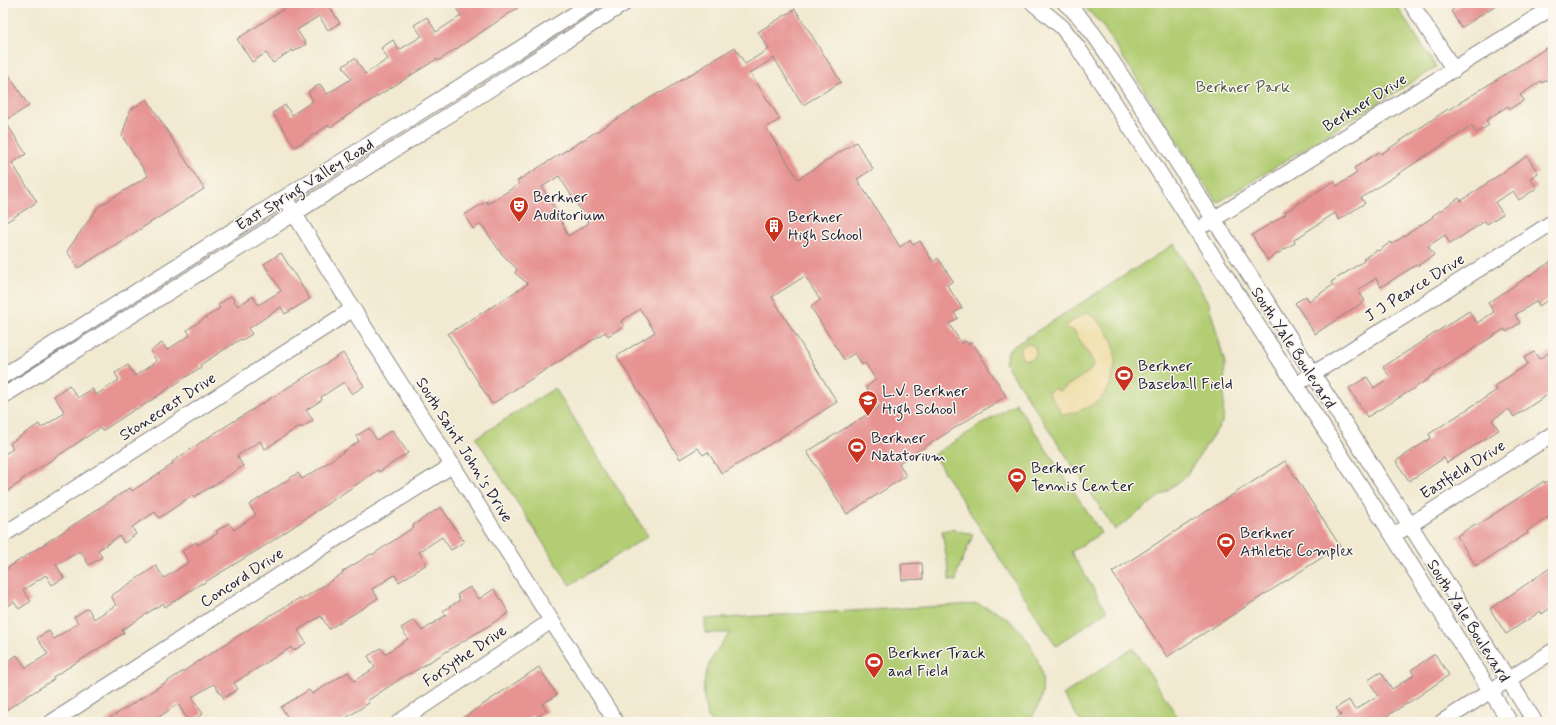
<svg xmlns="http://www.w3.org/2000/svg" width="1556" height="725" font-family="Mynerve,sans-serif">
<rect width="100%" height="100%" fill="#fbf7ec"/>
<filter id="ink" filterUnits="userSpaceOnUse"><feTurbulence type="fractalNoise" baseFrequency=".025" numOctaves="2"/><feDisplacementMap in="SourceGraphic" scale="8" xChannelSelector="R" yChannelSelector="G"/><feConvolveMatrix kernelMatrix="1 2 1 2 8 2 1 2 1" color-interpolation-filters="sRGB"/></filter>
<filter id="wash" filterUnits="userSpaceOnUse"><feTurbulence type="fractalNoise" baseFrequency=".012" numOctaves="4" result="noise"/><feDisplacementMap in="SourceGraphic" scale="16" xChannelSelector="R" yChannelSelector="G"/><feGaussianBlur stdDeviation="0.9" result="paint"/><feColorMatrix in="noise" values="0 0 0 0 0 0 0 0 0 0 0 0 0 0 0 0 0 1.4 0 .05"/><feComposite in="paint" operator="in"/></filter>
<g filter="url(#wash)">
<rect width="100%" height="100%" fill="#f1e9d0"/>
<path fill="#b2cd73" stroke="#6a7857" d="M1081,3H1395L1436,67L1217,203L1102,25Z
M1174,244L1209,304L1225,363L1223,421L1185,477L1115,530L1005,363L1009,349Z
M555,388L648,536L570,585L476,438Z
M1016,403L1101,533L1071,552L1107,611L1056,646L933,455Z
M953,529L973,535L957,573L956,581L949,580V573L942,531Z
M978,604C988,608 999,612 1008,619C1029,636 1046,667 1042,694C1040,704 1034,714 1029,722H710C696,686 706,661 730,633H705V619Z
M1133,648L1181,722H1081L1063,695Z"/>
<path fill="#eeda9e" stroke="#887e6c" d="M1087,312C1110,329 1120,346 1113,375C1111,383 1108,391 1102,397C1092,408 1077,412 1063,415L1048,392L1054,388L1059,391L1090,371L1094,363L1074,331L1067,329L1065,326Z
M1020 352a8 8 0 1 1 16 0a8 8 0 1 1-16 0Z"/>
<g id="blocks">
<path fill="#e69392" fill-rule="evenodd" d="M293,3H327L340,23L328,30L319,16L297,30L306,44L293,52L292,50L273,63L266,53L252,62L237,39Z
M453,3H525L438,61L437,59L360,107L331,127L329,125L295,147L273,113L285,105L292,115L313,101L308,92L320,84L327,94L351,79L343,66L355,58L365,74L388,59L381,48L393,40L399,50L422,36L414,25L427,17L436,32L461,16Z
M1463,3H1499L1461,28L1451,11Z
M795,9L841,82L803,105L774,58L750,73L780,119L766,128L798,179L856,142L873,169L857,179L900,247L910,240L913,245L920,241L933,262L938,258L953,281L947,285L962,308L954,313L958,318L949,324L962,344L966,341L968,344L972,342L1006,396L899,463L906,476L847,514L807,452L879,407L866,387L876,380L865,363L862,365L855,353L844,360L811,307L820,300L805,276L772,297L837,402L722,474L708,452L703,455L698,448L680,459L617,356L655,332L640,309L621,321L624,326L608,336L605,332L492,404L448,334L528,284L515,273L517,269L501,253L481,224L473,229L464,215L487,201L488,204L519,184L517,181L660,92L661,93L735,47L745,64L769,49L758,32ZM559,176L589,223L568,236L559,216L542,187Z
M1553,44V76L1542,83L1541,81L1520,95L1524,100L1510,109L1508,106L1486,120L1489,125L1476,133L1472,126L1361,198L1365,203L1339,220L1335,213L1294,240L1295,243L1267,260L1252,235L1286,214L1285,212L1334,181L1337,186L1357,173L1354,168L1379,152L1381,154L1448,109V110L1477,92Z
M3,66L29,106L5,121L26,154L12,163L37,202L3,224Z
M147,99L204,189L78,268L67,251L98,207L148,176L122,136L130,110Z
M1527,156L1538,173L1530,178L1537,188L1519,200L1513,191L1495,202L1503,214L1487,224L1485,221L1450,244L1445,235L1428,246L1434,255L1417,266L1416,265L1381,287L1376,278L1358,290L1365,301L1315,334L1295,303L1306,296L1309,301L1333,285L1331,282L1364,261L1363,259L1377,250L1378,251L1391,242L1392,244L1433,217L1432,216L1459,198L1461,201Z
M281,253L310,299L285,314L281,307L248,329L252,334L242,340L241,339L200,365L201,367L138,409L137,408L102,431L100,428L59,455L21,480L22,481L3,494V455L13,449L10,443L39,424L41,428L63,414L62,413L64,411L54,396L69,385L78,398L92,389L96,395L119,380L115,373L128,365L135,376L157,361L150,351L162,343L167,350L190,335L187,330L220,308L218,305L231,296L238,306L253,296L258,305L281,291L264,264Z
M1553,260V297L1539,306L1537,301L1515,315L1520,323L1506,332L1504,329L1429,377L1430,378L1402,396L1367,417L1349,388L1367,377L1374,388L1390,377L1383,367L1469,311L1477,323L1494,312L1488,303Z
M1553,350V391L1514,417L1509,409L1492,420L1499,430L1447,463L1444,458L1409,481L1396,461L1431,438L1429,434L1497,390L1494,386L1528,364L1524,358L1534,352L1539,359Z
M343,353L364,386L352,394L344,382L321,397L322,400L306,410L313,420L301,428L300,426L265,449L260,441L237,456L243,466L219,482L194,497L193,495L159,518L155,512L132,527L136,534L124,543L120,536L98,550L102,557L89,565L80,551L56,565L64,578L52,585L46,575L23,590L31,601L19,609L14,602L3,609V571L130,488L132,491L173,464L172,462L207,438Z
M369,428L377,440L392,430L408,453L379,472L378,470L266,545L202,584V583L165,607L163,603L122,630L124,633L53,677L54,679L3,712V665L17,655L26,668L48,654L37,638L49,631L54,639L78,623L74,617L88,608L94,619L116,605L111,596L156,566L164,578L189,562L182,551L196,542L198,545L218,533L216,531L229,523L234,530L256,515L249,505L298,473L302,479L317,470L359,441L356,436Z
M1285,461L1340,546L1167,657L1112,572Z
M1553,477V514L1527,531L1528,533L1476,566L1457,536L1475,524L1476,526L1544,481L1545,483Z
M441,507L464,542L451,550L442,537L419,552L427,564L399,582L395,575L372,589L378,598L365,607L329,629L321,616L298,630L306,643L293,651L291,647L234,683L238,689L224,698L214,684L192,697L203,714L189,722L178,704L152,722H104L271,615L300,598L301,600L343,573L342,572L371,554L372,555L414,527L413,525Z
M922,563L923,579L902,580L901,564Z
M1553,566V606L1542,614L1541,611L1506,634L1490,609Z
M470,587L479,599L494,589L509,613L410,674L409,673L367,701L369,703L340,722H291L281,707L309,690L312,694L348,672L354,681L375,668L368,656L381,648L385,654L408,639L401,628L414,620L422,631L446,615L443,611L460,600L457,595Z
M1435,654L1449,675L1419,696L1377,722H1331L1341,715L1336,708L1349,700L1355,710L1378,695L1368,680L1381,672L1392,689L1414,675L1411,670Z
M539,667L557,695L542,704L547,711L535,719L532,716L522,722H457Z"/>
</g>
</g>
<g filter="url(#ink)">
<use href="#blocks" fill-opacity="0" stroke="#8a8686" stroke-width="1"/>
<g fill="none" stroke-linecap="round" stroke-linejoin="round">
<defs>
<path id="minor" d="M1033,3L1062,27L1078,48L1110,96L1393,536L1510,722
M1065,3C1091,25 1108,56 1127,84L1410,525L1535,722
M1411,3L1454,70
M289,205L353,309L616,722
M1206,224L1553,7
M3,376L592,3
M1305,379L1553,222
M3,396L295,213L625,3
M1402,530L1553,434
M3,535L353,309
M52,722L337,538L453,465
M399,722L551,621
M1442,722L1553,651"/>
</defs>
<use href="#minor" stroke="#8a8686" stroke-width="17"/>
<use href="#minor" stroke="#fff" stroke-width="15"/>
</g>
</g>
<defs>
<symbol id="theatre-pin" viewBox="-11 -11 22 30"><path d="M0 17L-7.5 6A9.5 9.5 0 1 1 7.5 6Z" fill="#c8321e" stroke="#fbf7ec"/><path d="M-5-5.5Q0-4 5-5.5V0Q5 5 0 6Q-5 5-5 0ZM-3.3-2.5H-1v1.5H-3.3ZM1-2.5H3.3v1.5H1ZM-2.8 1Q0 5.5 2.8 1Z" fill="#fff"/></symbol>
<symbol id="building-pin" viewBox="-11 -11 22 30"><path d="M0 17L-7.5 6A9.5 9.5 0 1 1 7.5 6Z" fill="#c8321e" stroke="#fbf7ec"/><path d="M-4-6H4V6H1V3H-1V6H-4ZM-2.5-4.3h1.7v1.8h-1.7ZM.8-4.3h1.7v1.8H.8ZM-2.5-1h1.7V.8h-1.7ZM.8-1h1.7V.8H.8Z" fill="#fff"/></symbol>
<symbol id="stadium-pin" viewBox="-11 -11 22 30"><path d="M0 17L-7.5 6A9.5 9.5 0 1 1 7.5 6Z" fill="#c8321e" stroke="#fbf7ec"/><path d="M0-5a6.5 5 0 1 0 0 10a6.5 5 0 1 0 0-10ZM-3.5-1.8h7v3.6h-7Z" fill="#fff"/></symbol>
<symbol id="school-pin" viewBox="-11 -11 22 30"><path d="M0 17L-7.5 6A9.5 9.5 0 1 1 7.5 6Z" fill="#c8321e" stroke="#fbf7ec"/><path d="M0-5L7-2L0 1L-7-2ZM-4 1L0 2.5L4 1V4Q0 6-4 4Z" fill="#fff"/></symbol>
</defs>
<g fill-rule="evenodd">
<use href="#theatre-pin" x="508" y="195" width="22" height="30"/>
<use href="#building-pin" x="763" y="215" width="22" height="30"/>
<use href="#stadium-pin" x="1113" y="364" width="22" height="30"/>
<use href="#school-pin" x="857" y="389" width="22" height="30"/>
<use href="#stadium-pin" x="846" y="436" width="22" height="30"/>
<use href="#stadium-pin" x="1006" y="466" width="22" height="30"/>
<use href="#stadium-pin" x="1215" y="531" width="22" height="30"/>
<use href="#stadium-pin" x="863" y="651" width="22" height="30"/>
</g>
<g text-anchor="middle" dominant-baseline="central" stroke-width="3" stroke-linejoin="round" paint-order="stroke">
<g font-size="16" fill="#4d554c" stroke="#fbf7ec">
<text x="1243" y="87">Berkner Park</text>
</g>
<g font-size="16" fill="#22223b" stroke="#fbf7ec">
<text transform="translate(1365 103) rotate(-32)">Berkner Drive</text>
<text transform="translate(305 185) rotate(-32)">East Spring Valley Road</text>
<text transform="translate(1415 288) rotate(-32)">J J Pearce Drive</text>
<text transform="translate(1293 348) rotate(57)">South Yale Boulevard</text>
<text transform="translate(168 407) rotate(-33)">Stonecrest Drive</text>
<text transform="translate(464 450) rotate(58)">South Saint John's Drive</text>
<text transform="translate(1463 470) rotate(-32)">Eastfield Drive</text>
<text transform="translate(242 578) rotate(-33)">Concord Drive</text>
<text transform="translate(1468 621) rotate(58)">South Yale Boulevard</text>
<text transform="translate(465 656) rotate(-34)">Forsythe Drive</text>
</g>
<g font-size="16" fill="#22223b" stroke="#fbf7ec" text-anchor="start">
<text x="533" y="197">Berkner<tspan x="533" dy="18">Auditorium</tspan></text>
<text x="788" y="217">Berkner<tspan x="788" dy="18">High School</tspan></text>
<text x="1138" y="366">Berkner<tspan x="1138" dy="18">Baseball Field</tspan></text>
<text x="882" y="391">L.V. Berkner<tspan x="882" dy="18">High School</tspan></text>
<text x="871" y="438">Berkner<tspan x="871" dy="18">Natatorium</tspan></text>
<text x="1031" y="468">Berkner<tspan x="1031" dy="18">Tennis Center</tspan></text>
<text x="1240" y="533">Berkner<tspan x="1240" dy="18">Athletic Complex</tspan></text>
<text x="888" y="653">Berkner Track<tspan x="888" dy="18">and Field</tspan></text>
</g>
</g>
<rect width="1556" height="725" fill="none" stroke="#fbf7ec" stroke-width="16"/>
</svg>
